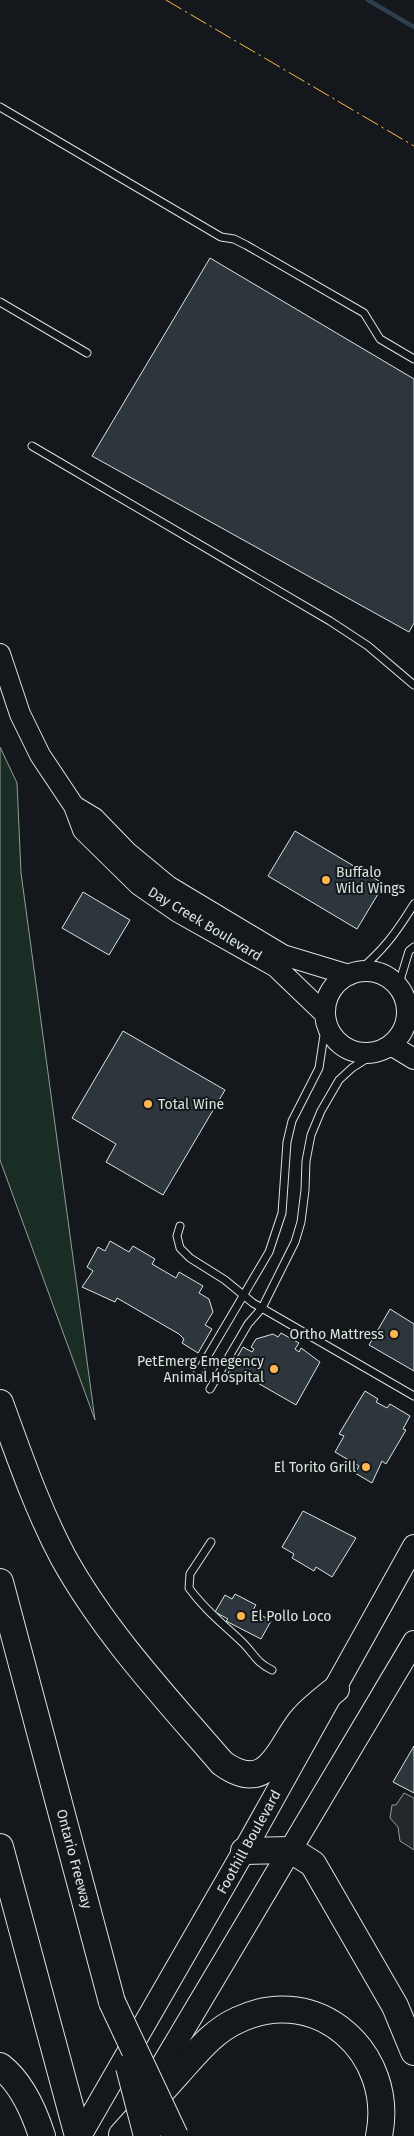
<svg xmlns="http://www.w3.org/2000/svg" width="414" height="2136" font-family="'Fira Sans',sans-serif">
<rect width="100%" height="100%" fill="#14181c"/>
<path fill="#1a2d24" stroke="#939e99" d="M0,747L17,783L21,873L95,1420L0,1160Z"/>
<path fill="#24282b" stroke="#939e99" d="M404,1793L414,1798V1850L400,1841L398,1827L390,1818L392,1805H396Z"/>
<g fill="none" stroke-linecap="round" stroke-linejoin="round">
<path stroke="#2f3f4d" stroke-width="4.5" d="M368,0L414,27"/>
</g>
<path fill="#2c363c" stroke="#d8e6dc" d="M210,258L414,379V623L409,632L92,456Z
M295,831L384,884L357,929L268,876Z
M83,892L130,920L109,955L62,928Z
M123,1031L225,1090L163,1195L106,1162L116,1144L72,1118Z
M110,1241L129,1252L133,1246L155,1259L152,1264L176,1278L179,1272L203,1286L199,1293L209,1299L213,1312L205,1325L212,1329L198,1353L182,1343L184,1339L179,1334L117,1298L115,1302L82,1287L93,1271L87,1267L98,1247L105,1251Z
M390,1309L414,1324V1371L369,1345Z
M281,1333L299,1343L295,1349L299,1352L301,1348L320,1362L296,1405L249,1378L246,1383L228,1373L243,1347L252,1352L254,1349L251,1347L256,1339L273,1334L278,1337Z
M365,1391L378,1399L376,1402L387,1408L390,1404L410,1416L403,1429L406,1430L386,1464L382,1461L372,1483L355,1473L359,1466L335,1452L344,1436L339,1434Z
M303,1511L356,1538L332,1577L316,1567L314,1571L292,1558L294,1554L282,1547Z
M235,1594L256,1605L253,1610L271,1621L261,1639L226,1621L228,1619L215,1612L225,1595L232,1599Z
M414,1746V1793L393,1782Z"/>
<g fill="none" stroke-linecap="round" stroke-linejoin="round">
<defs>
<path id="lane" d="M0,107L221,237L234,239L246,245L364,313L380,339L414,359
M0,302L87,353
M32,446L330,621L368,646L414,685
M356,973C383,951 396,933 414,904
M398,987L409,951L414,947
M180,1226L177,1236L180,1248L190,1258L225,1280L253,1303L414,1396
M194,1379L269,1252L282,1213L287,1142L292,1121L319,1068L326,1022
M210,1389L248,1324L262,1308L295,1242L301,1222L305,1190L306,1161L311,1135L321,1111L339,1080L352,1068L377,1052
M211,1542L190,1574L189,1588C204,1609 223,1624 241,1641C254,1653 255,1662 272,1670"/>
<path id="secondary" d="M0,654L20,714L40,755L74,806L83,830L139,885L178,912L276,967L325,1014
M74,806L94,818L127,852L168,886L283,955L349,975
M325 1012a41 41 0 1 1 82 0a41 41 0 1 1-82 0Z
M391,1045L414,1059"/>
<path id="primary" d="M144,2096L414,1642
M80,2136L244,1851L414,1546"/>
<path id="highway" d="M0,1403C19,1455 37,1508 63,1557C105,1633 165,1697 222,1763C271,1799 281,1741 304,1717C313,1707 325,1698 336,1689
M0,1582L112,2002
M0,1847L78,2136
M244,1851L291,1850L313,1864L395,2006L414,2052
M0,2066C21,2082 34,2111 42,2136
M122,2135C141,2114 160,2093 178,2073C196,2053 213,2031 238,2020C317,1982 396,2053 379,2136"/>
</defs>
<use href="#lane" stroke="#d8e6dc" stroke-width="9"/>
<use href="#secondary" stroke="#d8e6dc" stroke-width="22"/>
<use href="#primary" stroke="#d8e6dc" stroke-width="24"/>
<use href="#highway" stroke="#d8e6dc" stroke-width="28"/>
<use href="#lane" stroke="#14181c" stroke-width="7"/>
<use href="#secondary" stroke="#14181c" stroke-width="20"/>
<use href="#primary" stroke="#14181c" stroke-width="22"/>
<use href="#highway" stroke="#14181c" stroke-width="26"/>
<defs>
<path id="highway-bridge" d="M112,2002L175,2136
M129,2067L147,2136"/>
</defs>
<use href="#highway-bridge" stroke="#d8e6dc" stroke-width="28" stroke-linecap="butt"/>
<use href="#highway-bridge" stroke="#14181c" stroke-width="26"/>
<path stroke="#ffb74d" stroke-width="1" stroke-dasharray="18 4 2.5 4" stroke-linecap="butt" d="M166,0L414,146"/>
</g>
<g fill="#ffb74d" stroke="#14181c" stroke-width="2">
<circle cx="326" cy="880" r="5"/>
<circle cx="148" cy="1104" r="5"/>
<circle cx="394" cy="1334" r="5"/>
<circle cx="274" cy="1369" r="5"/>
<circle cx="366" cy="1467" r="5"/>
<circle cx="241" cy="1616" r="5"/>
</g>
<g text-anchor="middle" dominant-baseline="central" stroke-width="4" stroke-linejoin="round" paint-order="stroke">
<g font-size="14" fill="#d8e6dc" stroke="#14181c" text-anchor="start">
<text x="336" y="872">Buffalo<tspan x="336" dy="16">Wild Wings</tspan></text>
<text x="158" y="1104">Total Wine</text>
<text x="384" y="1334" text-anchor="end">Ortho Mattress</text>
<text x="264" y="1361" text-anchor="end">PetEmerg Emegency<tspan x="264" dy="16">Animal Hospital</tspan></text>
<text x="356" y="1467" text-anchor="end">El Torito Grill</text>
<text x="251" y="1616">El Pollo Loco</text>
</g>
<g font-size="14" fill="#d8e6dc" stroke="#14181c">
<text transform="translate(205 924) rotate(31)">Day Creek Boulevard</text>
<text transform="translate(249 1842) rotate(-61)">Foothill Boulevard</text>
<text transform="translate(74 1859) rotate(75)">Ontario Freeway</text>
</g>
</g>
</svg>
